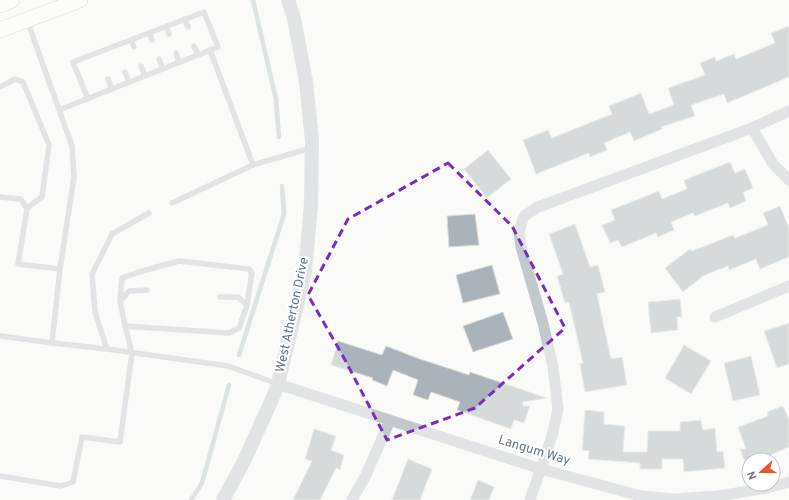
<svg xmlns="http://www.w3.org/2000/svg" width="789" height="500" font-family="Overpass,sans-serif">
<rect width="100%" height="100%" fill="#fafaf8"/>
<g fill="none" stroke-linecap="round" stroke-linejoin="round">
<path stroke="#bbc7cb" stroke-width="4.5" d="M253,0L276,99L279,137
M239,355L284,214L282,186
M191,500L202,483L229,385"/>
</g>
<path fill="#aab3b9" stroke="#dcdcda" d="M789,26V77L727,103L724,94L691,105L695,116L661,127L662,129L634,141L630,132L604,143L607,150L590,157L589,153L536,174L523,140L548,130L552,138L612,114L609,106L641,93L649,114L674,105L668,88L705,75L700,63L715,57L716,61L734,54L736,59L775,43L771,33Z
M488,150L511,179L487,198L464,169Z
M730,162L735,173L745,169L753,188L743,192L746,201L730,208L728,203L695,216L693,213L671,222L674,230L658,237L656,233L622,247L618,240L610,243L602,225L615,220L611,210L659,191L662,199L687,189L684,180Z
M780,206L789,228V257L760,269L756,259L729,270L728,266L703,276L683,292L665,268L690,249L692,251L733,235L735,238L768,225L763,213Z
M475,214L479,245L449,247L447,216Z
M575,224L590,267L598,265L605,292L597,294L611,359L622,357L627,385L585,392L580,364L583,363L569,302L565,303L557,276L563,274L549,234Z
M492,265L500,294L463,303L456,275Z
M680,299L682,317H677L678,330L651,333L648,302Z
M503,312L513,339L473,352L463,326Z
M789,323V364L777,368L764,331Z
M338,341L382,355L386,346L417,358L469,375L470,372L547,398L523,402V406H530L524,423L514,420L511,429L457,410L460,402L431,392L428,400L413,395L418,380L393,370L387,386L372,380L373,378L331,365Z
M684,345L711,361L691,394L665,378Z
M751,356L760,395L733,401L724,363Z
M783,406L789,420V447L768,456L769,460H744L740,449H746L738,427L768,416L767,412Z
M585,410L604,412V424L625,426L623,452H647L648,431H680V422L701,420L703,430L715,428L717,452L723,451L725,468L684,472L683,459H662V469H640V463L588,459L589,451L582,450Z
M314,429L336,436L331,450L344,455L340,470L336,468L320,500H293L312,461L305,459Z
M408,459L432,469L420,500H392Z
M478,480L494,487L489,500H470Z"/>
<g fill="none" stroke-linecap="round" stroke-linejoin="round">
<defs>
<path id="secondary" d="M0,5L12,0
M0,30L80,0"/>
</defs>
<use href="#secondary" stroke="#b3babf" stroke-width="16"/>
<path stroke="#c3c8cc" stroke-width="5.5" d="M184,19L188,27
M27,20L72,146L74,177L60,269L52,343L107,349L228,366L278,384
M166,26L169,34
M149,33L152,40
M131,40L134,47
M194,46L198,55
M210,50L253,165
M176,53L179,62
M159,59L163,69
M141,66L145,76
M125,72L129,82
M108,79L112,89
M0,87L15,79L23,82L49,145L42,197L27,208
M59,110L218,47L204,12L73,62L88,99
M0,197L21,199L27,209L18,264L60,269
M172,203L253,165L311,148
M120,301L122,278L139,272L179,261L249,269L252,273L247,305
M125,326L120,301L129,291L147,290
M0,336L52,343
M107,349L95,312L92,274L112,234L149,213
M0,476L61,486L73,482L82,437L120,442L132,353L125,326L229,333L239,328L247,305L238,297H220"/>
<path stroke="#c3c8cc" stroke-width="11" d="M752,128L773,164L789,180
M715,317L789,286
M278,384L541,469L641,496L673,499L718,496L767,488L789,482
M352,500L366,475L390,420
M530,500L552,436L558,409L553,367L543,323L521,247L519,231L524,216L538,207L752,128L789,111"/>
<path stroke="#c3c8cc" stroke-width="14" d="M223,500L244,461L270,404L278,384L305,272L311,204L312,141L306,82L294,18L288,0"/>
<use href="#secondary" stroke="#fff" stroke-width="15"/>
</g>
<path d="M0 0H789V500H0ZM448,163L512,226L565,328L475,408L387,440L344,358L308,295L348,219Z" fill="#fafaf8" fill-opacity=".55" fill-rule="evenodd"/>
<path fill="none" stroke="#7b2cbf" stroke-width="3" stroke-dasharray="8 5" stroke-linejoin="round" d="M448,163L512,226L565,328L475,408L387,440L344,358L308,295L348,219Z"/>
<g text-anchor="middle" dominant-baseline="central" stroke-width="4" stroke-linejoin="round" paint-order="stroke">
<g font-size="13" fill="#657683" stroke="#fff">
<text transform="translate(293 315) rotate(-78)">West Atherton Drive</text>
<text transform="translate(534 451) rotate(17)">Langum Way</text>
</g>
</g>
<g transform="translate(761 472) rotate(249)"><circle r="19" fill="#ffffff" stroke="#c1c8cd"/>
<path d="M0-3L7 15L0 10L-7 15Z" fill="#e4572e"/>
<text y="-6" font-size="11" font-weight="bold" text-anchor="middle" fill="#657683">N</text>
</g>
</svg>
